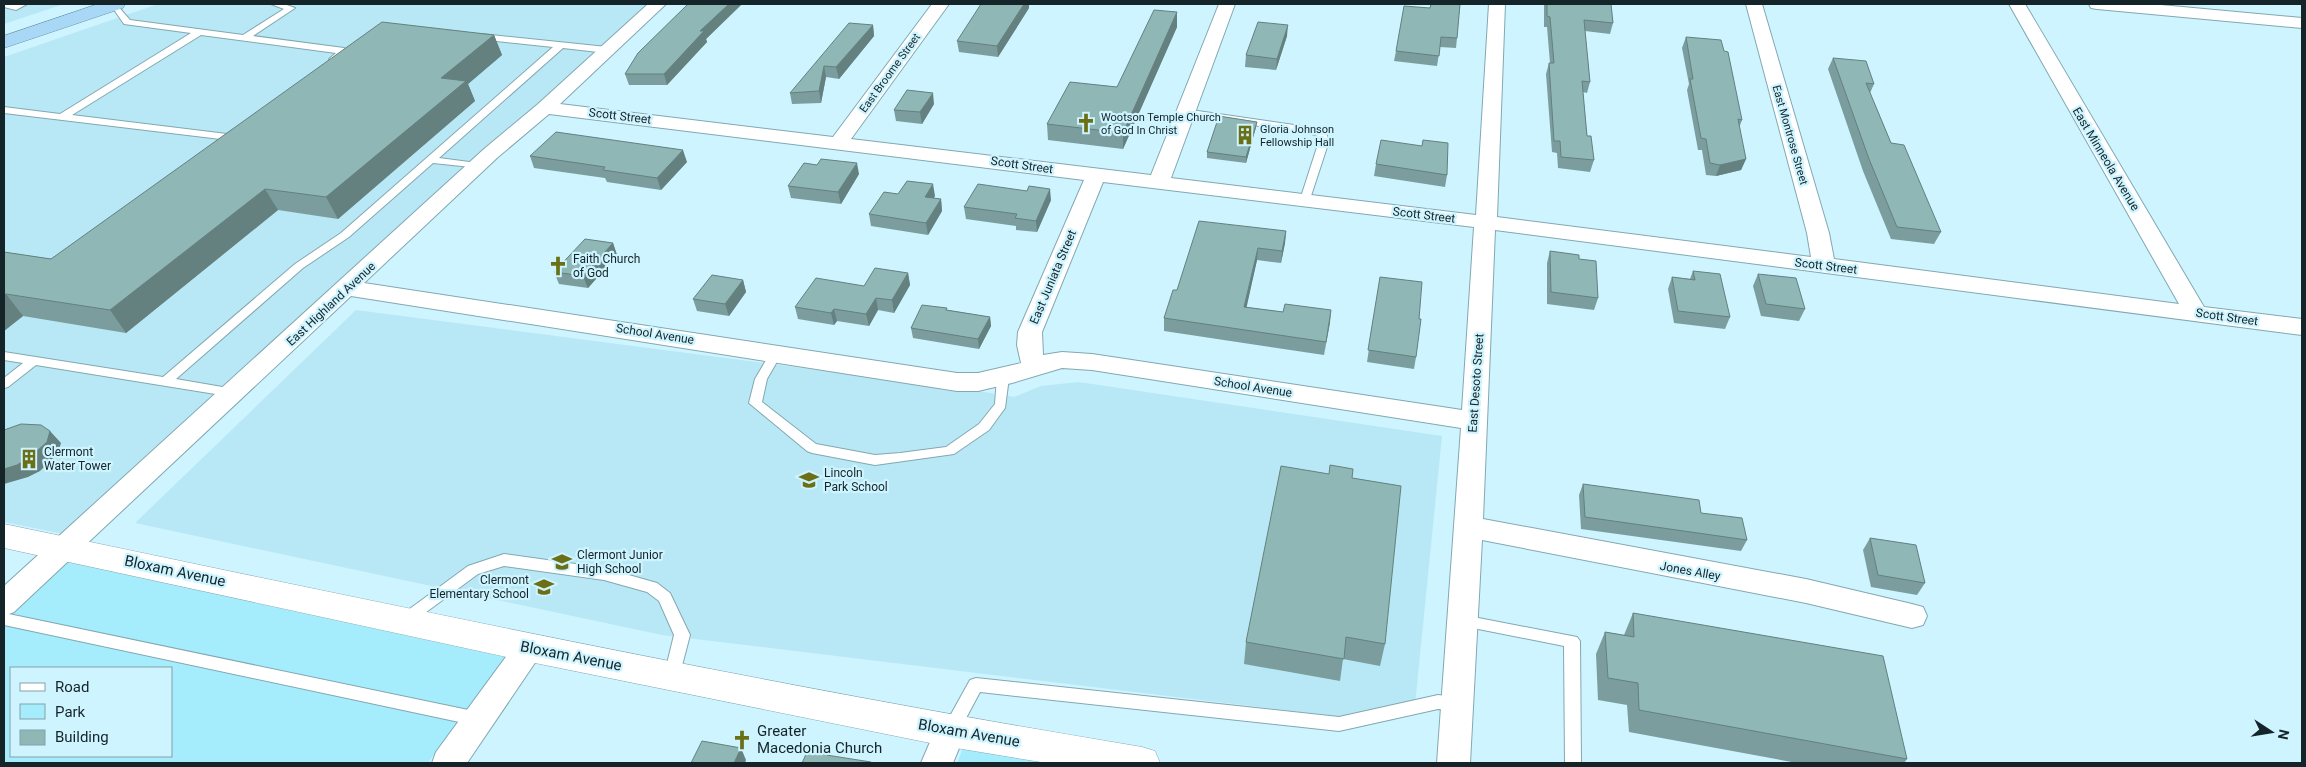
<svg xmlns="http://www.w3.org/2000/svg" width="2306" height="767" font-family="Roboto,sans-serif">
<rect width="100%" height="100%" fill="#cdf4ff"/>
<path fill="#b8e8f5" d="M4,4H64L4,24Z
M158,4H647L535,106L481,152L64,534L4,522V57Z
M356,310L902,381L947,391H978L1014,397L1041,386L1079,382L1442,436L1415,705L1342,717L662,635L135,523Z"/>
<path fill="#a5ecfd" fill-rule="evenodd" d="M67,562L505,657L428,763H4V620ZM11,668H171V756H11Z
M963,748L1051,763H957Z"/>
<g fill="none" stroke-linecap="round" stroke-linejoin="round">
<defs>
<path id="service" d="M4,4H27L16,10L4,7Z
M110,4H116L130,20L243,35L284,9L271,4H284L295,8L253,36L344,48L348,51L334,62L329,59L336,53L201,35L72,115L227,134L234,129H240V133L229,140L4,113V107L60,114L191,33L124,24Z
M481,34L607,47L611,50L607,53L563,48L439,158L477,163L481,164V168L433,163L349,237L303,268L176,379L234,389L238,390L240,393L238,396L234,397L36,365L8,387L4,388V378L23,363L4,360V352L163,377L295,264L341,233L553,47L478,39V35Z
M1184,109L1315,128L1326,133L1329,141L1309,202L1305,203L1300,200L1319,141L1318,136L1312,134L1181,114L1179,112Z
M776,349L782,353L767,379L762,402L816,444L875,455L900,453L946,447L979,424L995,404L997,377L1003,373L1009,377L1005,408L989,430L954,454L875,465L812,453L807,451L749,403L755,379L772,350Z
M504,554L604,568L657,583L670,593L690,635L678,681L672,683L666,681L664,676L674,635L659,601L647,592L604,580L504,566L478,574L410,624L405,626L400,624L398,620L400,616L468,566Z
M4,613L478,712L484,714L486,719L484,724L478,726L4,625Z
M1463,615L1577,637L1580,641L1581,763H1565L1564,646L1458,625L1455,621L1458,617Z
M976,678L1339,717L1438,695L1464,698L1466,703L1464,708L1458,710L1438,709L1339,731L980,692L957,735L951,737L945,735L943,730L945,725L970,680Z"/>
<path id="minor" d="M648,4H666L560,104L833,137L932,4H949L851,139L1151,175L1219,4H1235L1171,178L1476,215L1489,4H1505L1497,217L1811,257L1807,233L1746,4H1762L1829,233L1834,259L2179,304L2009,4H2025L2204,307L2302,319V335L1495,230L1483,519L1806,579L1912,604L1923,607L1927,616L1923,625L1912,628L1806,603L1482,540L1470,763H1437L1461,428L1092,370L1062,368L1012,383L978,391H957L351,296L14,612L4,616V586L484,149L538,104ZM549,114L1084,180L1018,332L1017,345L1021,363L978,373H957L364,283L498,157ZM1103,182L1474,227L1462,410L1092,354L1062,352L1043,355L1042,332Z
M2089,4H2150L2302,18V28L2097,9L2091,8Z
M530,635L541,639L545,648L467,763H432L436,752L519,639Z
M950,717L961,721L966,731L953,763H921L939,721Z"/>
<path id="tertiary" d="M4,524C382,603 760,684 1142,747L1155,751L1160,763H1047L950,747L530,662L4,548Z"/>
<path id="trunk" d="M98,4H125L123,8L4,48V36Z"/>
</defs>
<use href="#service" stroke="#82a8b1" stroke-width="2"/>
<use href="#minor" stroke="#82a8b1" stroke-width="2"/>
<use href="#tertiary" stroke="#82a8b1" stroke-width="1"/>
<use href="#trunk" stroke="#6793ac" stroke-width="1"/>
<use href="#service" fill="#fff" fill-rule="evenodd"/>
<use href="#minor" fill="#fff" fill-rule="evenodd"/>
<use href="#tertiary" fill="#fff" fill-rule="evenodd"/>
<use href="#trunk" fill="#a8d8f6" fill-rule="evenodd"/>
</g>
<path fill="#7b9d9d" d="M688,4H742L706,39L707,42L667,85H629L625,74Z
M1430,4H1460L1457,38L1456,48L1440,47L1437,66L1394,61L1396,51L1430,8Z
M1544,4H1611L1613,23L1610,34L1585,31L1590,82L1587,93L1583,92L1587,136L1594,160L1590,172L1558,168L1557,153L1552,152L1546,74L1549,63H1550L1547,27H1544Z
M1029,8L998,57L959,52L957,41Z
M1177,12V27L1123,149L1048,140L1047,124L1117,87Z
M873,25L874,36L839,79L826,77L821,103L792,104L790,93Z
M494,35L502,55L468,84L475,101L338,219L278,210L126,333L23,316L4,331V252L51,259Z
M1287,36L1276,70L1245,67L1246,55Z
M1686,37L1742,120L1739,128L1746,159L1741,170L1716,176L1706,175L1702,150H1698L1687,90L1689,84L1682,48Z
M1833,58L1874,84L1870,93L1891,143L1941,232L1934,244L1891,239L1863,171L1828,69Z
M934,104L922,124L896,121L894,110Z
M1256,127L1246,163L1207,158V152Z
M1423,140L1447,175L1445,187L1374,176L1376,164L1422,146Z
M530,156L687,162L661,190L607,182L605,178L534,168Z
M859,174L841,204L791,198L788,186Z
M898,194L935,196L933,198L941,199L942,211L928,235L871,226L869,214Z
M1051,200L1037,232L1016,230V226L966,219L964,207Z
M1286,231L1285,243L1281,263L1257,260L1246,307L1283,312L1331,310L1324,355L1164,331V318L1177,290Z
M613,243L617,255L588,288L559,284L554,272Z
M1550,251L1579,259L1598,298L1594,310L1547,304V263Z
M1693,271L1730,317L1725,329L1674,323L1668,289L1672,277L1690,279Z
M908,273L910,285L894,313L878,310L869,326L837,321L834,325L798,319L795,307Z
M1758,274L1805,309L1799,321L1761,316L1753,286Z
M1380,277L1416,357L1414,369L1367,362Z
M743,280L746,292L729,316L697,311L693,299Z
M948,310L990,317L991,326L979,349L913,338L911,328Z
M1352,478L1385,644L1380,666L1343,659L1340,681L1244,664L1246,642Z
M1583,484L1701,513L1747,540L1741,551L1581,529L1579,495Z
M1870,538L1925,583L1917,595L1871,587L1863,550Z
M1633,613L1907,759L1904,763H1797L1629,732L1627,705L1598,700L1596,654L1605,632L1624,635Z"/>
<path fill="#64807f" d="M729,4H742L706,39L707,42L667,85L664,74L700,31Z
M1024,4H1029V8L998,57L997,46Z
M1177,12V27L1123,149V133Z
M873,25L874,36L839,79L836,67Z
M1288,25L1287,36L1276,70L1277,59Z
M494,35L502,55L468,84L475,101L338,219L326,197L441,78Z
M824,66L826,77L821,103L819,91Z
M933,93L934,104L922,124L920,112Z
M1257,122L1256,127L1246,163V157Z
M683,150L687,162L661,190L657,178Z
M1746,159L1741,170L1716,176L1720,165Z
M857,163L859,174L841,204L838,192Z
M933,184L935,196L927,209L925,197Z
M265,189L278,210L126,333L110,310Z
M1050,189L1051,200L1037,232L1036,221Z
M941,199L942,211L928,235L926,223Z
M1286,231L1285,243L1281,263L1282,251Z
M613,243L617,255L588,288L583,276Z
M1258,248L1257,260L1244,319V307Z
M908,273L910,285L894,313L892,300Z
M743,280L746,292L729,316L725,304Z
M6,294L23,316L4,331V295Z
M876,298L878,310L869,326L866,314Z
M834,309L837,321L834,325L831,313Z
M1331,310L1330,323L1324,355L1326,342Z
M990,317L991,326L979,349L978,339Z
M50,431L61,443L57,455L40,471L28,477L4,484V469Z
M741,748L746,760L745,763H734Z"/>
<path fill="#8fb7b6" stroke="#64807f" d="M688,4H729L700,31H704L664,74H625L638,53Z
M981,4H1024L997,46L957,41Z
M1431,4H1460L1457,38L1441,37L1439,56L1396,51L1404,6L1430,8Z
M1547,4H1611L1613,23L1584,20L1590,82L1582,81L1587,136H1591L1594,160L1561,157L1560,141H1554L1549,63H1554L1550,17L1547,16Z
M1154,10L1177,12L1123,133L1047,124L1070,82L1117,87Z
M382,22L494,35L441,78L466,81L326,197L265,189L110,310L6,294L4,295V252L51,259Z
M1258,22L1288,25L1277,59L1246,55Z
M849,23L873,25L836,67L824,66L819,91L790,93Z
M1686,37L1721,40L1724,51L1728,52L1742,120L1738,119L1746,159L1720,165L1710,163L1706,139L1701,138L1690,79H1693Z
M1833,58L1866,61L1874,84L1866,83L1891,143L1904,145L1941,232L1897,227L1869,159Z
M907,90L933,93L920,112L894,110Z
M1219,116L1257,122L1246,157L1207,152Z
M556,132L683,150L657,178L603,170L605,167L530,156Z
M1381,140L1422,146L1423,140L1448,143L1447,175L1376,164Z
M821,159L857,163L838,192L788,186L804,163L817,165Z
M907,181L933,184L925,197L941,199L926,223L869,214L884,192L898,194Z
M978,184L1027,191L1029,186L1050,189L1036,221L1015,218L1017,214L964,207Z
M1199,221L1286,231L1282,251L1258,248L1244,307L1283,312L1285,304L1331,310L1326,342L1164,318L1173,290H1177Z
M585,239L613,243L583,276L554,272Z
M1550,251L1579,255V259L1596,261L1598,298L1551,292Z
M875,268L908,273L892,300L876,298L866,314L834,309L831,313L795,307L816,278L864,286Z
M1693,271L1720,274L1730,317L1678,311L1672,277L1695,280Z
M1758,274L1796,278L1805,309L1766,304Z
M712,275L743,280L725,304L693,299Z
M1380,277L1422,282L1419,319H1421L1416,357L1368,350Z
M922,305L947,308L946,310L990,317L978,339L911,328Z
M21,424L41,425L50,431L47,442L29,458L17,465L4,469V430Z
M1330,465L1353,469L1352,478L1401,486L1385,644L1346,637L1344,659L1246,642L1281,466L1329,474Z
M1583,484L1699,500L1701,513L1742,518L1747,540L1585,517Z
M1870,538L1916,545L1925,583L1878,575Z
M1633,613L1883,656L1907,759L1639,710L1638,683L1608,678L1605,632L1634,637Z
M702,741L741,748L734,763H691Z
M807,752L871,762L870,763H802Z"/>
<defs>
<symbol id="church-bare" viewBox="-9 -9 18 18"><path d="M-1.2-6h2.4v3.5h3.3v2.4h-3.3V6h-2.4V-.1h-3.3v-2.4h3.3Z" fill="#6b7016" stroke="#cdf4ff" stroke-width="2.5" paint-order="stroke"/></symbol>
<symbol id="building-bare" viewBox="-9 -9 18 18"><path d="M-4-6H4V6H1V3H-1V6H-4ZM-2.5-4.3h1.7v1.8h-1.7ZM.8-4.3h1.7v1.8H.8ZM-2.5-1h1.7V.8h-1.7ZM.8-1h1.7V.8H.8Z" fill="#6b7016" stroke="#cdf4ff" stroke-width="2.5" paint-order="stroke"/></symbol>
<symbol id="school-bare" viewBox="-9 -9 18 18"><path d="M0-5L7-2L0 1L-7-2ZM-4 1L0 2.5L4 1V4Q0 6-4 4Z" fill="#6b7016" stroke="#cdf4ff" stroke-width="2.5" paint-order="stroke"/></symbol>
</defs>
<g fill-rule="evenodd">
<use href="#church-bare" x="1072" y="109" width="28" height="28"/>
<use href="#building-bare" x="1231" y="121" width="28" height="28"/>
<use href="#church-bare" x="544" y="252" width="28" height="28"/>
<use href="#building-bare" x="15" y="445" width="28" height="28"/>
<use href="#school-bare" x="795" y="466" width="28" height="28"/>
<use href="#school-bare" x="548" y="548" width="28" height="28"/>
<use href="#school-bare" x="530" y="573" width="28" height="28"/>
<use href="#church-bare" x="728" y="726" width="28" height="28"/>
</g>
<g text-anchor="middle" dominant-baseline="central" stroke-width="4.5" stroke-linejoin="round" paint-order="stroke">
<g font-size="11" fill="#152428" stroke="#cdf4ff">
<text transform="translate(890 73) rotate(-54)">East Broome Street</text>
<text transform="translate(1790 135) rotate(74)">East Montrose Street</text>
</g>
<g font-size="11" fill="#152428" stroke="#cdf4ff" text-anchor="start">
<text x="1101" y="117">Wootson Temple Church<tspan x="1101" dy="13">of God In Christ</tspan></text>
<text x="1260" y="129">Gloria Johnson<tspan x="1260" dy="13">Fellowship Hall</tspan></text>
</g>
<g font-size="12" fill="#152428" stroke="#cdf4ff">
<text transform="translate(620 116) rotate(7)">Scott Street</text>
<text transform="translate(2106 159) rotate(59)">East Minneola Avenue</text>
<text transform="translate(1022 165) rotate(8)">Scott Street</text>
<text transform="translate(1424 215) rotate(7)">Scott Street</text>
<text transform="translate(1826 266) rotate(7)">Scott Street</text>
<text transform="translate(1053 277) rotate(-67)">East Juniata Street</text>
<text transform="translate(331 304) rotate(-43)">East Highland Avenue</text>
<text transform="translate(2227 317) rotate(8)">Scott Street</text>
<text transform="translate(655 334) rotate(9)">School Avenue</text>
<text transform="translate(1476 383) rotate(-86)">East Desoto Street</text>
<text transform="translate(1253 387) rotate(9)">School Avenue</text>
<text transform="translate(1690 571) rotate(10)">Jones Alley</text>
</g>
<g font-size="12" fill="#152428" stroke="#cdf4ff" text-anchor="start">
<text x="573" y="259">Faith Church<tspan x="573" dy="14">of God</tspan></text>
<text x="44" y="452">Clermont<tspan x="44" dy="14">Water Tower</tspan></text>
<text x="824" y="473">Lincoln<tspan x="824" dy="14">Park School</tspan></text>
<text x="577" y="555">Clermont Junior<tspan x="577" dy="14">High School</tspan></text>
<text x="529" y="580" text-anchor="end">Clermont<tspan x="529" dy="14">Elementary School</tspan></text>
</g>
<g font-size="15" fill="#152428" stroke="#cdf4ff">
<text transform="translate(175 571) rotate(12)">Bloxam Avenue</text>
<text transform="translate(571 656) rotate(11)">Bloxam Avenue</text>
<text transform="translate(969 733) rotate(10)">Bloxam Avenue</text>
</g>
<g font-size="15" fill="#152428" stroke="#cdf4ff" text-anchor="start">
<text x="757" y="731">Greater<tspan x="757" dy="17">Macedonia Church</tspan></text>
</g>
</g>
<rect width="2306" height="767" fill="none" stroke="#152428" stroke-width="10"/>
<rect x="10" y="667" width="162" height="90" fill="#cdf4ff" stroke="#83a1a9"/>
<rect x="20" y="683" width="25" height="8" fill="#ffffff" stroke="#83a1a9"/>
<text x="55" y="692" font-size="15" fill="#152428">Road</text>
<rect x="20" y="704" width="25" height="15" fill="#a5ecfd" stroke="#83a1a9"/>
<text x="55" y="717" font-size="15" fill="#152428">Park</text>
<rect x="20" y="730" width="25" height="15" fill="#8fb7b6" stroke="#83a1a9"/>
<text x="55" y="742" font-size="15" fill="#152428">Building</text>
<g transform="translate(2271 732) rotate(102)" stroke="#cdf4ff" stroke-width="4" paint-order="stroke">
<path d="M0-4L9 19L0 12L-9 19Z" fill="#152428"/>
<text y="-8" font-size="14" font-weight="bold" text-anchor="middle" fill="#152428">N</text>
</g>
</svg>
